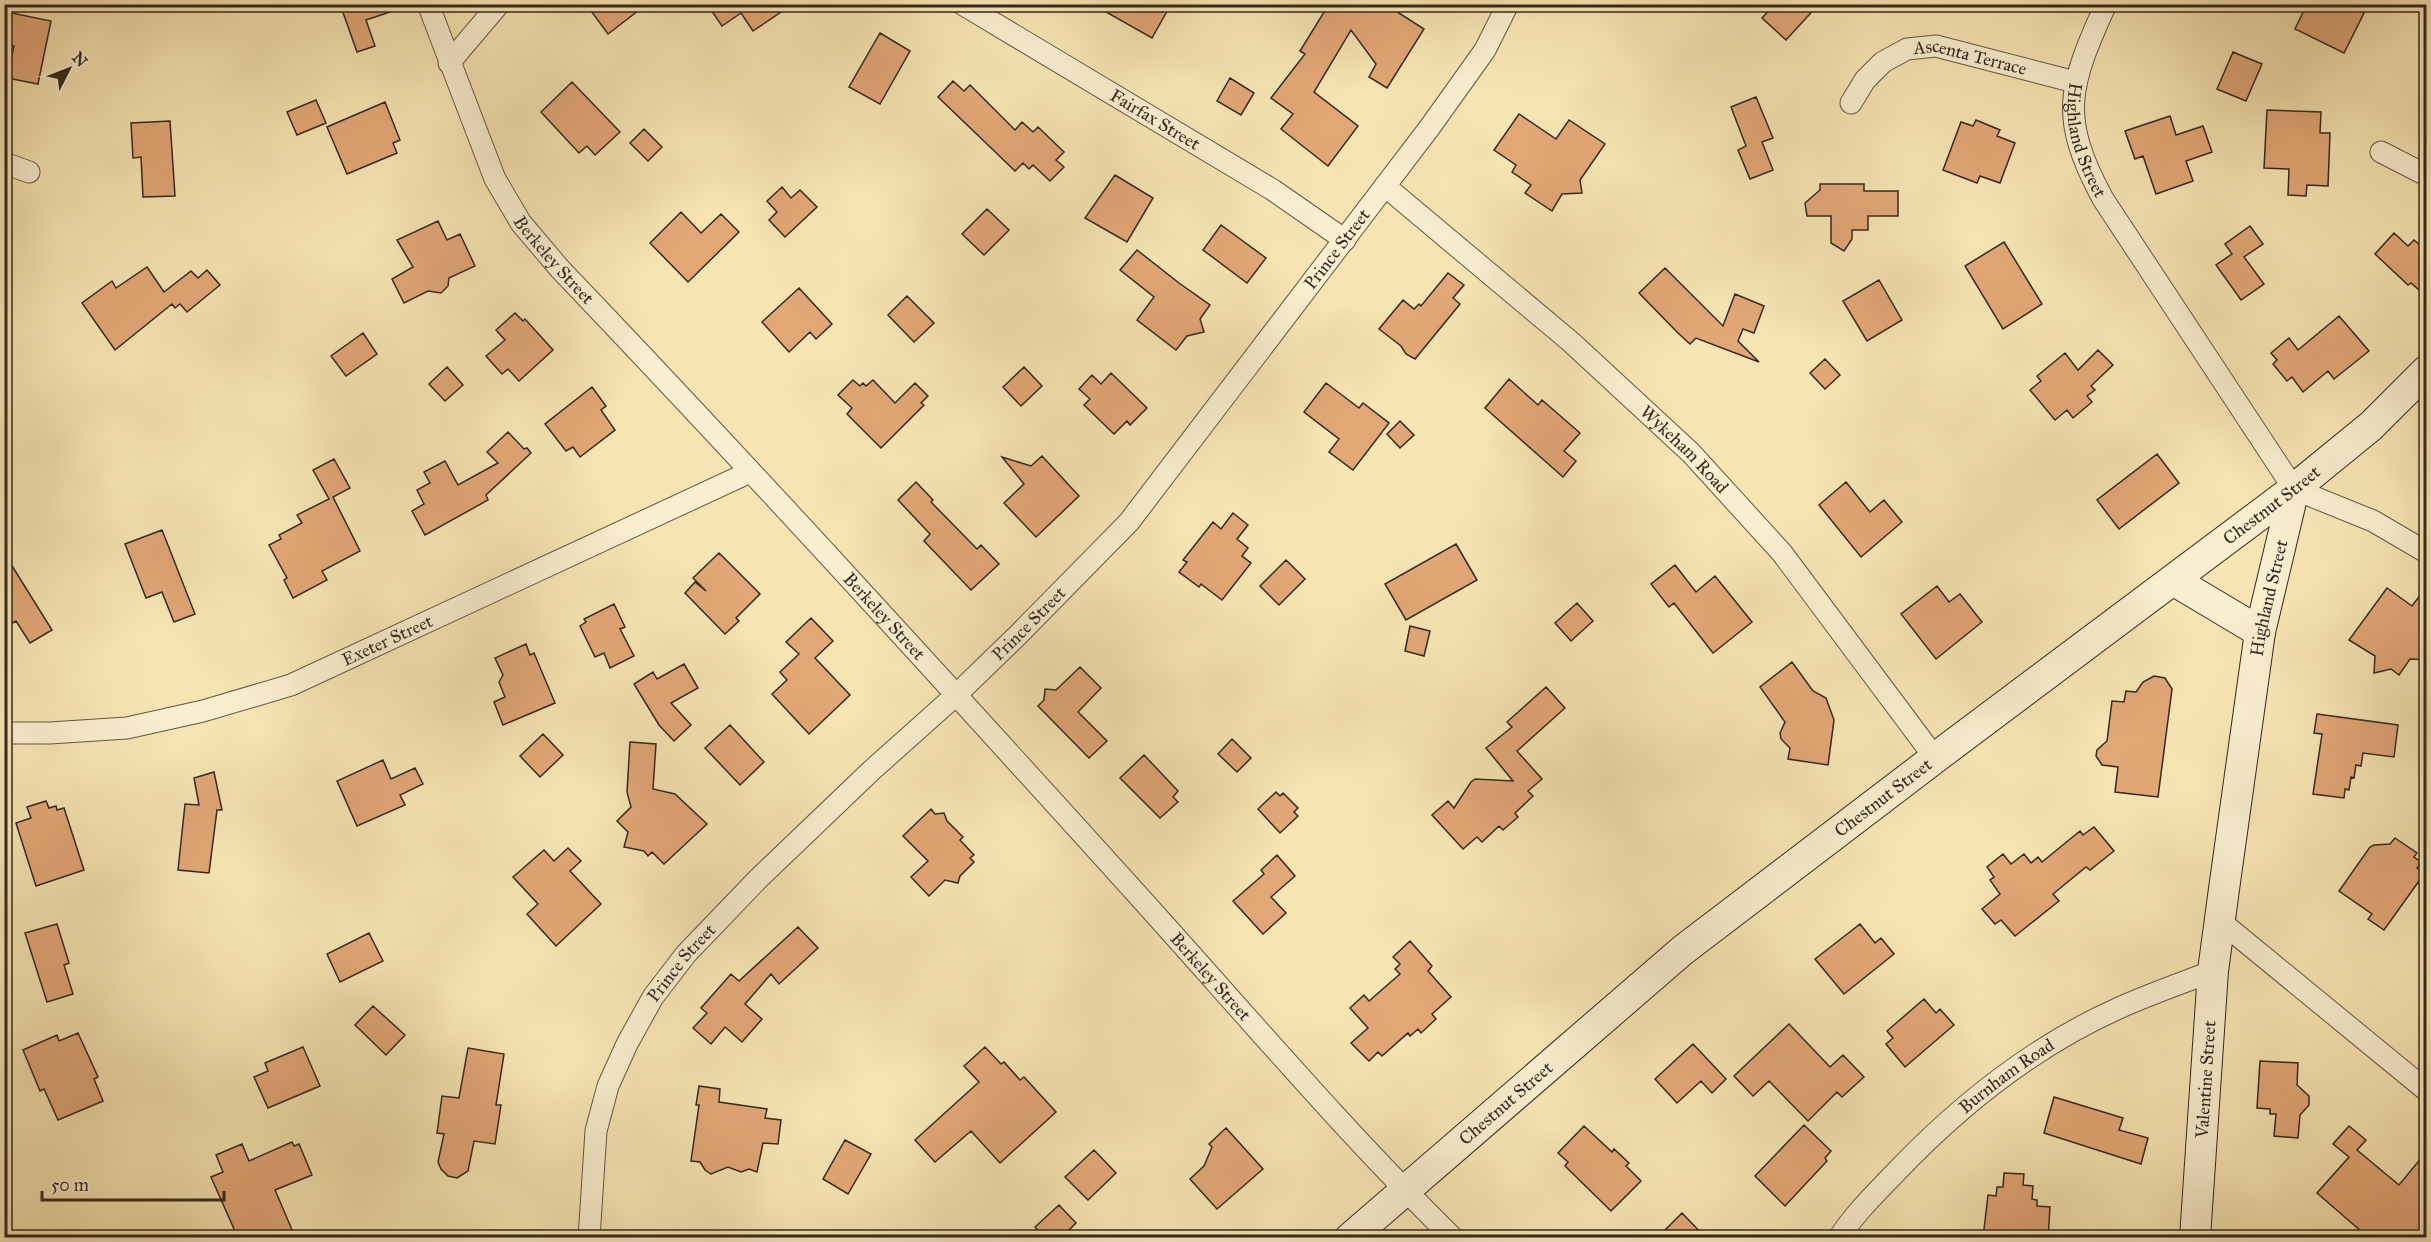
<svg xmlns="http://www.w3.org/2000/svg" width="2431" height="1242" font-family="'IM FELL Great Primer',serif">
<rect width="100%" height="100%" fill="#f6e5b3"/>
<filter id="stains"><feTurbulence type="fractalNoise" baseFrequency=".00333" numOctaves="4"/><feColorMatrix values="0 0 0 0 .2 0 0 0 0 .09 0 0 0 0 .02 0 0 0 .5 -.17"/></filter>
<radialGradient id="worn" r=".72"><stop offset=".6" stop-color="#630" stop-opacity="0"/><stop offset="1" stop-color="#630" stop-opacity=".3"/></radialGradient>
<path fill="#e2a777" stroke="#342820" stroke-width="1.5" d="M340,4H402V8L366,20L375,46L357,52Z
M586,4H647L608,34Z
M707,4H793L753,31L741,13L722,26Z
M1092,4H1171L1152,38Z
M1329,4H1385L1424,29L1387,88L1369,77L1376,64L1351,30L1314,92L1358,126L1328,166L1281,129L1293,114L1271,98L1305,54L1300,51Z
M1775,4H1819L1786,40L1762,18Z
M2307,4H2346L2364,13L2344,53L2295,29Z
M7,12L51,21L38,84L7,78L14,46L4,44Z
M880,33L910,51L880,104L849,87Z
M2233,52L2262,64L2246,101L2217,89Z
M1230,78L1254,93L1241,115L1217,101Z
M953,81L964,91L970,85L1015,130L1022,122L1033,132L1038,127L1064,152L1056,160L1064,167L1050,181L1033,165L1029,169L1023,163L1015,171L938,97Z
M572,82L620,132L595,155L587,146L579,153L541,112Z
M1756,97L1773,138L1762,142L1773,170L1750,179L1738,150L1746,146L1731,107Z
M316,100L326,123L297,135L287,112Z
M385,102L400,140L393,143L397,153L347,174L327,127Z
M2267,110L2321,112L2320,133H2330L2328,186L2307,185L2306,196L2288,195L2289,169L2264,168Z
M1519,114L1556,139L1569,120L1605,144L1580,180L1582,193L1562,194L1552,211L1525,193L1531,185L1512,172L1516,165L1494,150Z
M2170,116L2176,135L2203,126L2212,152L2186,161L2193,181L2156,194L2143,156L2135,159L2125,131Z
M1976,120L2000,130L1997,136L2015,143L2000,183L1980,176L1977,183L1943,170L1961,122L1973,126Z
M170,121L175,196L143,197L141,157L133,158L131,123Z
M644,129L662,147L648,161L630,143Z
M1115,175L1153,198L1127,242L1085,218Z
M1820,184H1864V191H1898V216H1868V230H1852V239L1844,251L1831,243V216H1807L1805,203L1820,190Z
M782,187L791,198L800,190L817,207L785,237L769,220L777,212L767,201Z
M987,209L1009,230L984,255L962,234Z
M681,212L701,233L721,214L739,232L688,282L650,243Z
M438,221L447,240L460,234L475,266L449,278L448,286L441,293L428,291L404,303L392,279L413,267L397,240Z
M1221,225L1266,258L1247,283L1203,250Z
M2250,226L2263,244L2244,257L2264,284L2241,300L2216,265L2232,254L2225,244Z
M2394,233L2408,246L2414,240L2427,251V297L2411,283L2408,285L2375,254Z
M2004,242L2042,304L2003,329L1965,266Z
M1137,250L1179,283L1210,305L1200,319L1204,332L1187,336L1176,350L1137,320L1154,297L1120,270Z
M147,267L164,292L191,271L198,278L207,270L220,285L187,312L180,304L175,308L172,304L115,350L82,303L112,281L116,288Z
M1665,268L1723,326L1735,294L1764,306L1754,333L1743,329L1738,341L1759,362L1696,338L1690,344L1678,333L1639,293Z
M1448,273L1464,285L1453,298L1460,304L1415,359L1406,354L1401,346L1379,329L1403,300L1414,309L1419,304L1421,306Z
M1879,280L1902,320L1867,341L1843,301Z
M799,288L832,324L816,339L810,332L789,352L762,322Z
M907,296L934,323L914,342L888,315Z
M515,313L523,321L525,319L553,350L519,381L508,369L502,374L486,356L505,340L496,330Z
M2339,316L2369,351L2334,379L2328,371L2303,392L2292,377L2287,381L2273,364L2277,360L2271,353L2289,338L2298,350Z
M363,333L377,354L346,376L331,356Z
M2098,350L2113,365L2091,386L2095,390L2087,396L2092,402L2073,418L2067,410L2055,420L2030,390L2041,381L2037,376L2065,353L2078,370Z
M1825,359L1840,375L1825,389L1810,373Z
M447,367L463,385L445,401L429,384Z
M1024,367L1042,386L1021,406L1003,387Z
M1111,373L1147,408L1130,425L1127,421L1114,434L1084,405L1090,399L1079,389L1092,375L1101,384Z
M1509,379L1538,405L1542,400L1580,433L1564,451L1576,461L1563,477L1485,408Z
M853,380L860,386L863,383L866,386L873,380L895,403L915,383L928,396L921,403L924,405L881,448L847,414L852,408L838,395Z
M1326,383L1359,408L1363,403L1389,423L1353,470L1329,452L1339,439L1304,412Z
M592,387L606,406L601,410L615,430L580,457L573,447L566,451L545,424Z
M1400,421L1414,435L1400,448L1387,434Z
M508,432L524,449L527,448L531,453L486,495L488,500L425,535L412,511L424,504L417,490L430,483L424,472L445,461L458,485L498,463L487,452Z
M2157,454L2179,483L2119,529L2097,500Z
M1042,456L1079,496L1036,537L1004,503L1024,484L1002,457L1031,466Z
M334,459L350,488L333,497L360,551L322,571L327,580L293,598L284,580L287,578L269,545L281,539L279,535L302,523L297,515L329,499L313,470Z
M916,482L933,500L931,502L977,549L981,545L999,564L971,590L924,541L930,534L898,500Z
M1846,482L1870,512L1884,500L1902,522L1861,557L1819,505Z
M1233,513L1248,525L1237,539L1248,548L1242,556L1251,563L1222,600L1201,584L1199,587L1179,572L1187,562L1183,560L1213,522L1221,529Z
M162,530L195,614L174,622L162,592L146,598L125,544Z
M1456,544L1477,580L1406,620L1385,584Z
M4,553L52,630L30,643L16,621L4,628Z
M719,553L760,594L736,618L739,621L725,634L685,593L695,582L706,591L693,578Z
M1286,560L1305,579L1279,605L1260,586Z
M1675,565L1696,592L1715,576L1752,622L1713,653L1674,603L1669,607L1651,584Z
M1937,586L1949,602L1960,594L1982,622L1936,659L1901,614Z
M2427,586V660L2410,659L2399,675L2391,669L2374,673L2375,656L2349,640L2387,588L2412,606Z
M1577,603L1593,621L1571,641L1555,623Z
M614,604L625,627L620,629L634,656L610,668L604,653L595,657L580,626L586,622L584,619Z
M811,618L833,641L815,658L850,695L809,734L772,694L787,680L780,672L799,654L786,642Z
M1410,626L1430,631L1424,656L1405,651Z
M526,644L530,655L534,653L555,703L503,725L494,702L505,697L499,682L503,675L495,658Z
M1792,662L1813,691L1826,698L1834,720L1828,765L1788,759L1790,748L1781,739L1780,733L1785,722L1760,687Z
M684,664L698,688L671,703L691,725L674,741L659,725L634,684L653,672L657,679Z
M1080,667L1101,688L1078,712L1107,741L1089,758L1038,706L1044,700L1045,689L1056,690Z
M2154,676L2165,678L2172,689L2158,797L2115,792L2118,767L2102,765L2096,756L2097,750L2107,741L2112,701L2124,702L2126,691L2136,692L2143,682Z
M1546,687L1565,708L1517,751L1542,779L1528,791L1533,796L1515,813L1518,817L1503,830L1499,826L1482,842L1477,837L1463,849L1432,815L1448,801L1454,808L1471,782L1475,779L1513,781L1486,748L1512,727L1507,722Z
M2317,714L2398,725L2394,757L2363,753L2361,766L2356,765L2354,778L2351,777L2349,790L2345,789L2344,798L2313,794L2322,734L2314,733Z
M730,725L764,762L740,785L705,748Z
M543,734L563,755L540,777L520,756Z
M1232,739L1251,758L1237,772L1218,754Z
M630,742L656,744L653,789L675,794L707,824L664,864L652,852L648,856L644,851L624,847L628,832L617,821L631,807L627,792Z
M1144,755L1178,791L1173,797L1178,802L1160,818L1120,778Z
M383,760L391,779L415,768L423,784L400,795L405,805L357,826L337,781Z
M214,772L222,810H217L209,873L178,870L185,804L199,805L194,778Z
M1276,792L1280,796L1283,793L1298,808L1294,812L1298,816L1280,833L1258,809Z
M46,801L49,808L56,806L57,810L64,808L84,870L36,886L16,823L31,818L27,807Z
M931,809L935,814L944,813L947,821L963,837L960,840L974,855L970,858L974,862L960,876L958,883L945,880L929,896L911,877L928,861L903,836Z
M2094,827L2114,851L2090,870L2086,867L2053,894L2059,901L2015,936L2001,920L1995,924L1982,909L2000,894L1990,880L1994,877L1987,867L2003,854L2011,864L2024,854L2031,863L2038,857L2042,862L2080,831L2083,835Z
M2395,838L2417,853L2414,857L2421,862L2417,868L2424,874L2384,930L2368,919L2372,914L2339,891L2370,847L2374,845L2390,844Z
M568,848L581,861L570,871L601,904L556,946L527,914L538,904L513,877L544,850L554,861Z
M1277,855L1295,876L1271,897L1286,913L1263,934L1233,901L1264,874L1261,870Z
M57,924L69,963L64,965L73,994L47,1002L25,933Z
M1860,924L1875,943L1881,938L1894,954L1844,994L1815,959Z
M798,927L818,948L779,984L771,974L745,1004L762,1019L742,1042L725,1027L711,1044L693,1028L707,1013L701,1008L731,974L739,981Z
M369,933L383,961L340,982L327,954Z
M1410,941L1432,966L1428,971L1451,997L1432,1014L1436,1019L1421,1033L1418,1029L1410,1036L1408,1033L1382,1056L1378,1052L1369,1061L1351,1043L1368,1028L1350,1008L1364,995L1369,1001L1400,974L1395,969L1400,964L1393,957Z
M1924,999L1936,1013L1940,1009L1954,1025L1905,1067L1886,1044L1893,1038L1887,1031Z
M373,1006L405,1035L386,1055L355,1025Z
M1789,1024L1830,1067L1843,1055L1864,1077L1842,1097L1837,1092L1808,1121L1769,1081L1753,1096L1734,1076Z
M78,1033L98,1077L94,1079L103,1101L58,1120L44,1089L40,1091L23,1050L57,1035L59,1041Z
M1693,1044L1726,1079L1712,1093L1701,1081L1677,1103L1655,1079Z
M303,1047L320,1086L268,1108L254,1077L268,1071L265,1063Z
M985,1047L1001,1064L1004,1062L1020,1080L1024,1077L1056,1112L1000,1163L971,1131L935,1162L915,1140L979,1082L964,1066Z
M468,1048L504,1054L496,1105H501L495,1144L474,1141L468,1171L457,1178L448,1176L441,1169L438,1162L444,1134L437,1133L442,1096L459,1098Z
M2260,1061L2298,1063L2297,1085L2309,1096V1105L2300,1115L2298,1138L2274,1136L2276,1114H2270V1109L2257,1108Z
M699,1086L720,1089L719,1102L767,1109L765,1118L781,1120L778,1144L763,1143L757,1172L749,1169L741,1172L728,1167L711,1174L705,1170L700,1162L691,1161L699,1105H696Z
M2054,1097L2123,1118L2119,1130L2148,1138L2141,1164L2044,1133Z
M1804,1125L1831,1151L1825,1158L1827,1161L1785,1206L1755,1176Z
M1584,1126L1612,1152L1614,1149L1629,1163L1626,1166L1641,1181L1611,1211L1565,1166L1568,1162L1558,1153Z
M2349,1126L2366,1140L2357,1150L2399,1185L2427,1151V1221L2412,1238H2369L2317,1193L2349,1157L2333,1144Z
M1226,1128L1263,1169L1217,1209L1190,1179L1204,1166L1212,1147L1209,1144Z
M845,1140L871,1154L848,1194L823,1179Z
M292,1142L294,1146L299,1144L312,1175L275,1190L293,1232L280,1238H238L211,1177L223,1172L216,1155L242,1144L249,1161Z
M1094,1150L1116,1173L1088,1200L1065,1177Z
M2004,1173L2024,1174L2023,1185L2033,1186L2032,1199L2037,1200V1206L2050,1207L2048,1238H1983L1988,1195L1996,1196L1997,1187H2003Z
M1059,1205L1076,1223L1061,1238H1045L1035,1227Z
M1682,1213L1706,1238H1657Z"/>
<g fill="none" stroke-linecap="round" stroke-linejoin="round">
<defs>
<g id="street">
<path id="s1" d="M428,4L495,179L521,223L560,269C755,473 945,682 1135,892C1240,1008 1341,1128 1453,1238"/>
<path id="s2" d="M962,4L1273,190L1345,240"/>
<path id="s3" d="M2106,4C2069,86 2058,116 2103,199L2294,489L2373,521L2426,552"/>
<path d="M449,63L499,4"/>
<path id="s4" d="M1851,103L1865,80L1883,62L1907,49L1936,46L2075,82"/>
<path d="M2381,152L2426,175"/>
<path d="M4,163L29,172"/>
<path id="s5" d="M1385,186L1571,342L1691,453L1782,553L1935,758"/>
<path id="s6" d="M4,733H50L127,728L203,711L291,685L750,472"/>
<path d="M2220,921L2426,1090"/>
<path id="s7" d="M589,1238L596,1131L608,1086L627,1044L653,997L686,954L758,879L872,770L956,695L1018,635L1129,522L1430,127L1485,50L1508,4"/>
<path id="s8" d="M1839,1238C1854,1214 1877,1192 1896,1172C1960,1105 2034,1046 2119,1008C2150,994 2182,983 2213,971"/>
</g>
<g id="secondary">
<path d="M2173,580L2260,632"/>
<path id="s9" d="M1350,1238L1683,950L1935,758L2290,492L2371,426L2426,371"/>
<path id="s10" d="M2195,1238L2213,971L2224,889L2260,632L2294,489"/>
</g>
</defs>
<use href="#street" stroke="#645745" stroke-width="23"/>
<use href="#secondary" stroke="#342820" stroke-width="32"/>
<use href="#street" stroke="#f9eece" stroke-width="21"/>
<use href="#secondary" stroke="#f9eece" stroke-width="30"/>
</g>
<g text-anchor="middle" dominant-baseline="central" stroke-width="5" stroke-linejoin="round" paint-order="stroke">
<g font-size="18" fill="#342820" stroke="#f9eece">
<text stroke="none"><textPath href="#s4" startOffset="144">Ascenta Terrace</textPath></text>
<text stroke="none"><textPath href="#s2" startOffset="225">Fairfax Street</textPath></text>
<text stroke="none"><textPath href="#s3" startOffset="144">Highland Street</textPath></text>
<text stroke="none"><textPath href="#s7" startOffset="1270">Prince Street</textPath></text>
<text stroke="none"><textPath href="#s1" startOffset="288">Berkeley Street</textPath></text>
<text stroke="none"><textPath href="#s5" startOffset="399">Wykeham Road</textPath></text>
<text stroke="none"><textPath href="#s9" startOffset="1178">Chestnut Street</textPath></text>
<text stroke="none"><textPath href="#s10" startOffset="645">Highland Street</textPath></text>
<text stroke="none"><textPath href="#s1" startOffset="774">Berkeley Street</textPath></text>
<text stroke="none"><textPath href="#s7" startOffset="784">Prince Street</textPath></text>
<text stroke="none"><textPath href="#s6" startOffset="399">Exeter Street</textPath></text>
<text stroke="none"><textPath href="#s9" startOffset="692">Chestnut Street</textPath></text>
<text stroke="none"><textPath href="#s7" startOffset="298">Prince Street</textPath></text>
<text stroke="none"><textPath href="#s1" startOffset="1260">Berkeley Street</textPath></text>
<text stroke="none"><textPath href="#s8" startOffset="234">Burnham Road</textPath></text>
<text stroke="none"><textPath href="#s10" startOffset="159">Valentine Street</textPath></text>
<text stroke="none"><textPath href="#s9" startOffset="206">Chestnut Street</textPath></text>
</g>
</g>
<rect width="2431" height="1242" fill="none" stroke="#f6e5b3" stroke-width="24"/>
<rect x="6" y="6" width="2419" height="1230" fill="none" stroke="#342820" stroke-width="3"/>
<rect x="12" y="12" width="2407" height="1218" fill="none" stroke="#342820" stroke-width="1.5"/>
<g transform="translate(69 69) rotate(48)" stroke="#f9eece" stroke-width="4.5" paint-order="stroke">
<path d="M0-4.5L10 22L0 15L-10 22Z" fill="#342820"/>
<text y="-9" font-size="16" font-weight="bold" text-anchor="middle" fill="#342820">N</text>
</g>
<path d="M42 1191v9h182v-9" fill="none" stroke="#342820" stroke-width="3"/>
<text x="51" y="1191" font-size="18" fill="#342820" stroke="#f9eece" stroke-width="4.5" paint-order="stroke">50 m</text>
<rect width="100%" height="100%" filter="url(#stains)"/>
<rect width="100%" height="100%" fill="url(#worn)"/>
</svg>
